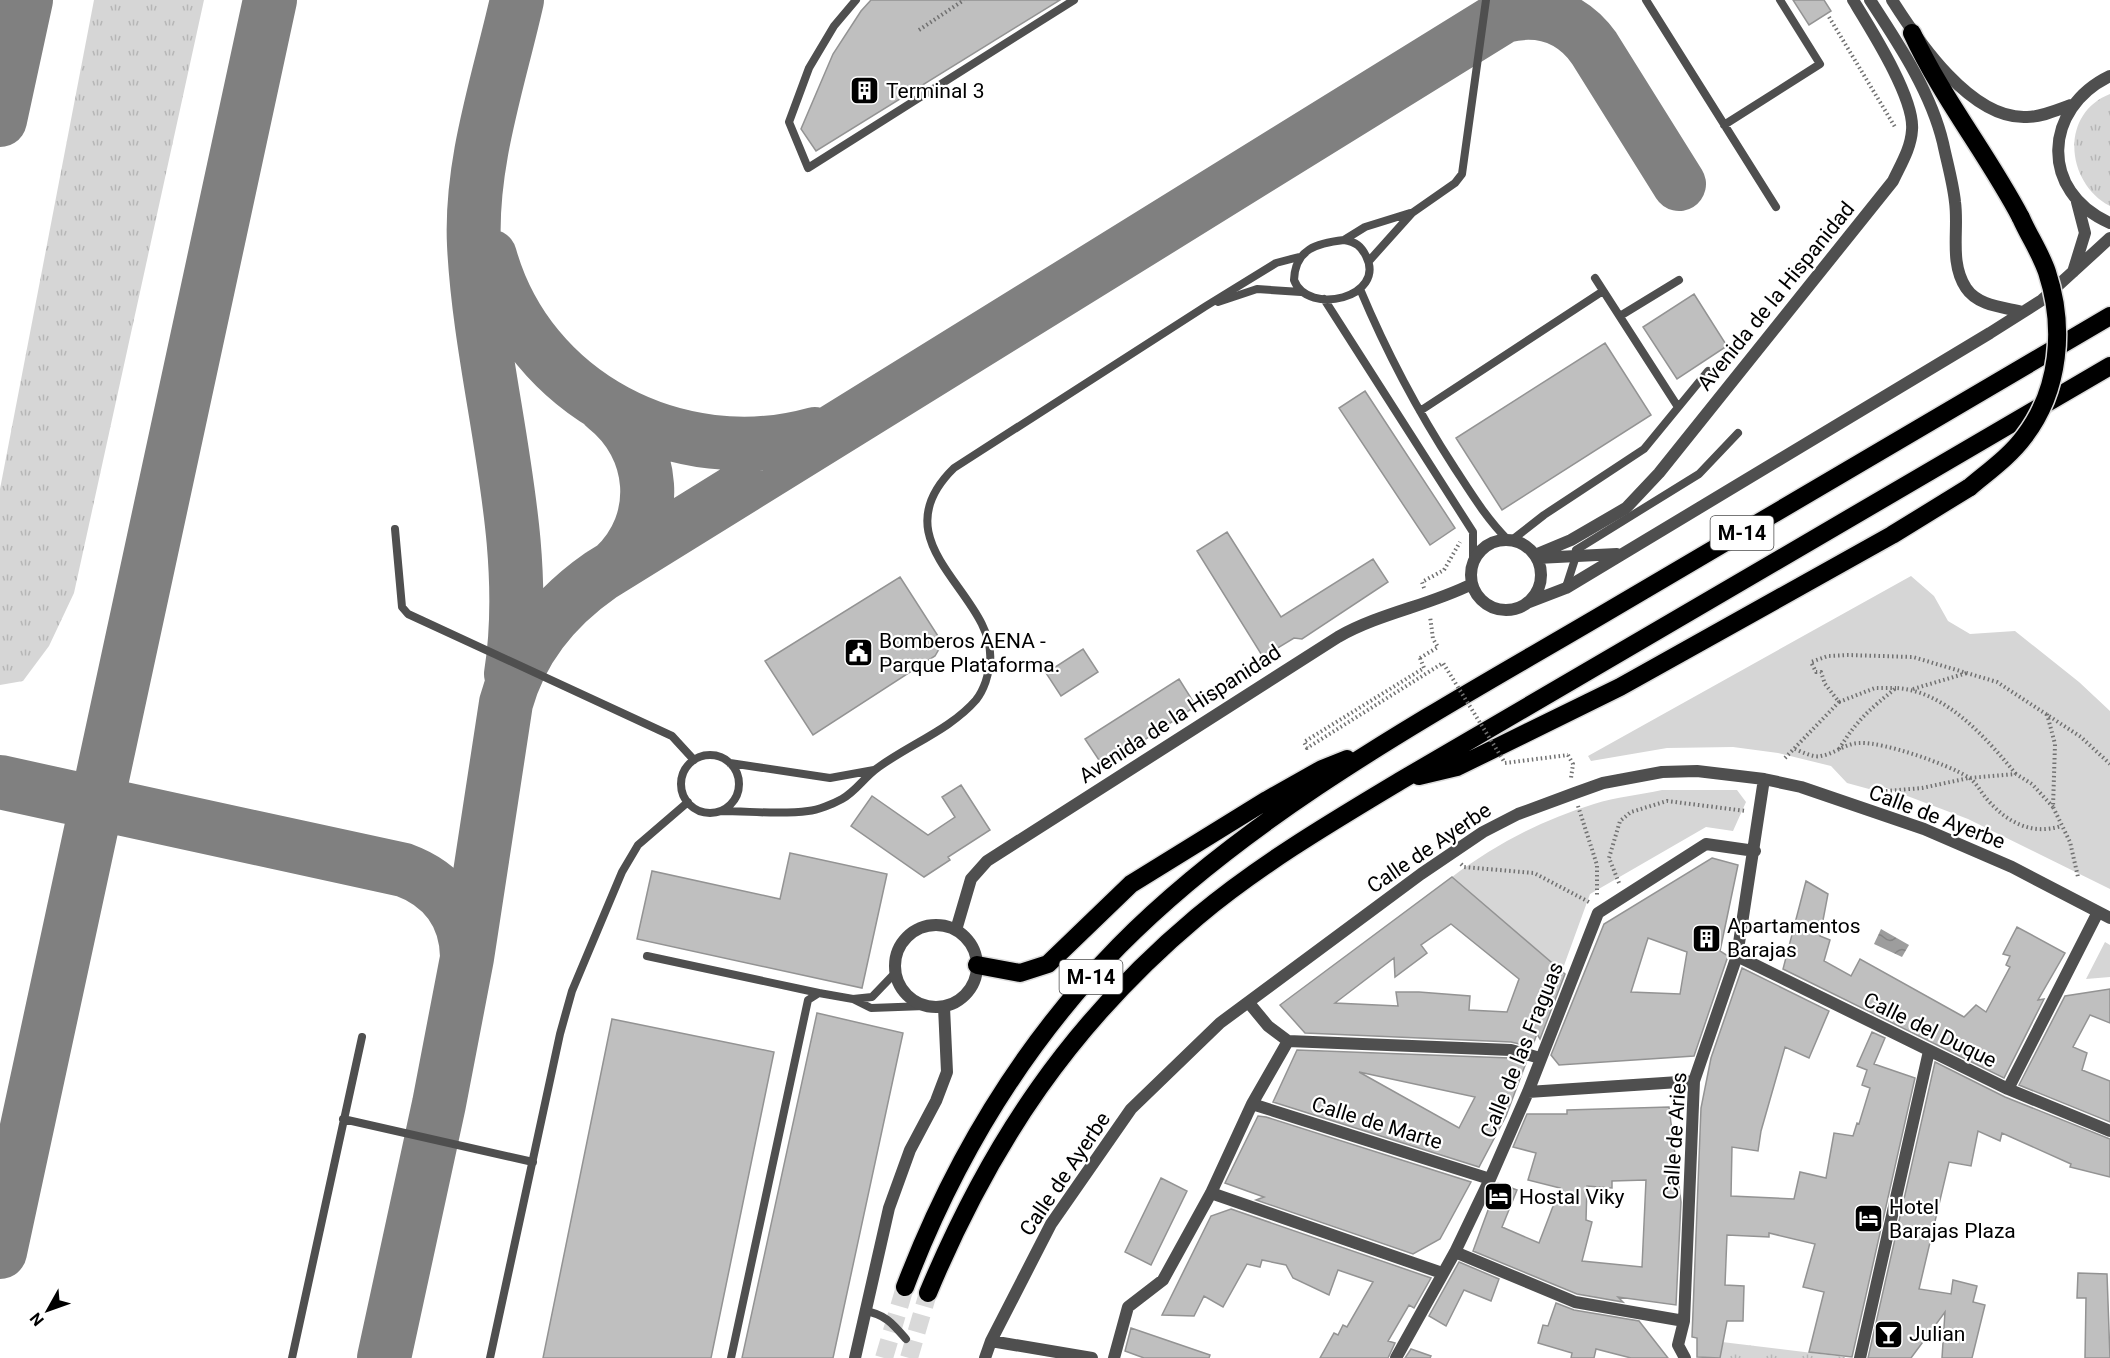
<svg xmlns="http://www.w3.org/2000/svg" width="2110" height="1358" font-family="Roboto,sans-serif">
<defs>
<pattern id="grass-tufts" width="24" height="20" patternUnits="userSpaceOnUse" patternTransform="scale(1.5)"><rect width="24" height="20" fill="#d6d6d6"/><path d="M3 7l-1-3M5 7V3M7 7l1-3M15 17l-1-3M17 17v-4M19 17l1-3" fill="none" stroke="#b6b6b6"/></pattern>
<pattern id="water-waves" width="16" height="10" patternUnits="userSpaceOnUse" patternTransform="scale(1.5)"><rect width="16" height="10" fill="#9d9d9d"/><path d="M0 5q4-4 8 0t8 0" fill="none" stroke="#858585"/></pattern>
</defs>
<rect width="100%" height="100%" fill="#fff"/>
<path fill="url(#grass-tufts)" d="M94,0H204L74,593L49,646L23,681L0,685V489Z
M2110,94V206C2066,183 2059,114 2110,94Z
M1722,1342L1845,1357V1358H1720Z"/>
<path fill="#d6d6d6" d="M1911,576L1934,596L1948,621L1970,634L2015,631L2079,682L2110,711V889L1968,819L1881,786L1869,789L1847,783L1831,766L1778,753L1733,747L1667,748L1591,761L1588,756Z
M1662,790H1737L1746,802L1733,831L1706,827L1590,894L1562,971L1452,877C1496,844 1542,820 1594,804C1616,797 1640,795 1662,790Z
M2105,942L2110,945V977L2086,979Z"/>
<path fill="url(#water-waves)" d="M1881,929L1909,945L1902,957L1874,944Z"/>
<g fill="none" stroke-linecap="round" stroke-linejoin="round">
<path stroke="#808080" stroke-width="54" d="M0,120L26,0
M490,256C529,395 678,472 815,434
M605,407C656,447 663,521 614,567
M511,674C533,535 481,386 474,245C470,163 499,80 517,0
M0,782L404,870C442,884 466,914 467,956
M0,1252L270,0
M384,1358L439,1104L467,958L506,703C521,648 555,607 601,575L1504,16C1540,7 1572,17 1594,48L1679,184"/>
</g>
<path fill="#bfbfbf" stroke="#939393" stroke-width="1.5" fill-rule="evenodd" d="M871,0H1060L816,151L801,129L833,54L861,11Z
M1793,0H1824L1831,11L1809,25Z
M1694,294L1727,346L1677,379L1643,327Z
M1605,343L1651,415L1502,510L1456,438Z
M1365,391L1455,528L1430,545L1339,408Z
M1227,532L1281,617L1373,559L1388,582L1302,639L1294,638L1263,657L1197,551Z
M900,577L938,636L939,649L935,656L813,735L765,661Z
M1083,649L1098,672L1061,696L1046,673Z
M1179,679L1196,706L1111,762L1099,760L1085,739Z
M961,785L990,830L948,857L950,860L924,877L851,826L872,796L928,835L955,817L942,797Z
M790,853L887,874L862,988L637,939L652,871L780,899Z
M1712,858L1738,865L1720,951L1728,956L1694,1056L1559,1065L1551,1055L1604,924ZM1648,938L1687,952L1680,994L1631,992Z
M1452,877L1565,974L1540,1039L1537,1034L1532,1047L1511,1042L1305,1033L1280,1005ZM1451,924L1519,979L1507,1012L1469,1010L1470,996L1419,992H1396L1398,1006L1335,1003L1394,958L1395,977L1427,953L1421,945Z
M1806,881L1828,894L1820,936L1830,940L1824,961L1851,976L1860,959L1964,1017L1976,1005L1986,1012L2010,967L2006,965L2010,956L2003,954L2017,927L2065,953L2038,1000L2044,999L2004,1078L1783,969Z
M1742,968L1829,1011L1809,1058L1785,1047L1761,1131L1758,1151L1732,1147L1731,1196L1794,1199L1800,1172L1826,1178L1834,1133L1853,1136L1857,1123L1859,1124L1870,1088L1862,1085L1867,1070L1857,1066L1872,1032L1885,1038L1874,1064L1915,1078L1852,1357L1809,1352L1824,1292L1803,1287L1815,1244L1769,1233V1237L1727,1235L1725,1285L1744,1286L1743,1321H1727L1720,1358L1697,1357V1338L1692,1337L1701,1108L1711,1058Z
M2110,989V1023L2090,1015L2073,1047L2087,1053L2082,1070L2110,1081V1122L2019,1085L2065,996Z
M817,1013L903,1033L833,1358H742Z
M612,1019L774,1052L711,1358H543Z
M1297,1050L1510,1058L1526,1063L1506,1116L1479,1167L1273,1102ZM1359,1072L1475,1097L1459,1128Z
M1935,1062L2005,1097L2110,1139V1177L2070,1167L2071,1164L2002,1133L2000,1141L1978,1131L1971,1166L1949,1162L1919,1289L1951,1294L1953,1280L1977,1286L1973,1302L1985,1305L1972,1358H1942L1945,1312L1911,1358H1868Z
M1669,1107L1681,1202L1676,1305L1618,1297L1623,1302L1577,1294L1473,1251L1498,1183L1517,1190L1502,1227L1539,1243L1560,1188L1528,1180L1536,1153L1513,1147L1527,1114H1567V1110ZM1646,1180L1642,1267L1582,1261L1592,1222L1586,1220L1587,1186L1612,1188V1181Z
M1258,1116L1266,1117L1471,1182L1440,1239L1413,1254L1256,1200L1264,1197L1225,1183Z
M1161,1178L1187,1191L1151,1265L1125,1252Z
M1231,1209L1431,1278L1414,1308L1409,1305L1388,1341L1395,1343L1388,1358H1320L1334,1333L1338,1335L1343,1325L1347,1327L1373,1282L1338,1270L1329,1295L1293,1278L1286,1265L1262,1260L1260,1267L1247,1264L1223,1307L1204,1296L1194,1316L1162,1315L1211,1216Z
M1459,1262L1499,1279L1491,1301L1464,1290L1446,1326L1429,1316Z
M2078,1273L2107,1274L2110,1358H2085L2086,1298H2077Z
M1556,1303L1574,1310L1639,1321L1668,1358H1631L1596,1349L1594,1358H1571L1572,1353L1538,1343L1543,1325L1548,1326Z
M1131,1328L1210,1355L1209,1358H1144L1125,1351Z
M1411,1349L1431,1356L1430,1358H1405Z"/>
<g fill="none" stroke-linecap="round" stroke-linejoin="round">
<path stroke="#d9d9d9" stroke-width="18" stroke-dasharray="18 9" stroke-linecap="butt" d="M884,1358L905,1287
M909,1358L928,1293"/>
<defs>
<path id="motorway" d="M1912,33C1942,98 1988,155 2021,218
M1419,776L1457,767L1620,687L1892,535L1970,487
M977,965L1020,973L1048,964L1131,884L1267,800L1322,769L1347,759
M905,1287C953,1161 1024,1043 1119,946C1257,806 1448,706 1617,606C1781,510 1945,413 2110,316
M928,1293C991,1142 1071,1023 1197,917C1259,865 1330,823 1400,781L2110,366"/>
</defs>
<use href="#motorway" stroke="#dbdbdb" stroke-width="21"/>
<path stroke="#717171" stroke-width="4" stroke-dasharray="1.5 3" stroke-linecap="butt" d="M1829,17L1895,127
M919,30L964,0
M1424,588L1422,582L1444,570L1460,542
M1420,658L1438,647L1433,639L1430,616
M1913,689L1967,673
M1839,702L1875,688H1896
M2047,714L2055,744L2053,807L2070,842L2078,877
M1795,749C1802,752 1814,758 1821,756C1834,754 1846,743 1860,743C1884,742 1947,764 1968,777C1975,781 1981,792 1986,798C2005,821 2031,836 2061,826
M1839,749C1857,720 1870,709 1896,688C1946,691 1986,738 2016,774
M1568,755L1573,764L1571,778
M1785,758L1839,702L1825,684L1821,672H1816L1811,662L1828,656L1848,655L1913,657L1997,682L2081,737L2110,764
M1886,791L1922,788L1969,778L2016,774L2032,784L2053,807
M1578,806L1597,865V895
M1461,864L1464,867L1534,873L1589,902
M1619,883L1609,858L1620,821L1631,812L1667,801L1746,811"/>
<path stroke="#4f4f4f" stroke-width="8" d="M856,0L834,26L809,68L789,122L808,168L1074,0
M1646,0L1776,207
M1724,125L1820,64L1780,0
M1344,240C1356,242 1361,246 1366,256C1387,297 1308,317 1294,280C1295,249 1317,243 1344,240Z
M1344,240L1365,227L1410,213
M1369,261L1412,213L1455,183L1462,174L1486,0
M1595,278L1678,407
M1360,289C1386,351 1417,410 1454,467C1471,493 1486,518 1508,540
M1324,299L1473,532V562
M1218,302L1257,289L1301,292
M1620,316L1679,280
M1420,411L1603,291
M395,529L402,607L408,614L672,736L694,760
M1512,540L1544,515L1644,449L1708,371
M1576,550L1699,474L1738,433
M1566,587L1577,553
M681 784a29 29 0 1 1 58 0a29 29 0 1 1-58 0Z
M730,763L830,778L874,770
M721,811C749,811 780,815 808,811C818,810 833,804 842,799C855,792 864,778 876,769C908,745 950,730 976,700C984,690 989,674 990,662C997,594 875,545 954,468L1206,306L1276,263L1299,257
M647,956L819,993
M853,999L872,997L895,973
M343,1119L533,1162
M865,1311C885,1314 893,1324 906,1339
M292,1358L362,1037
M490,1358L560,1034L572,991L622,872L638,845L688,802
M731,1358L808,1000L819,993L853,999L871,1008L925,1006"/>
<path stroke="#4f4f4f" stroke-width="12" d="M1737,956L2008,1089L2110,1131
M1249,1003L1268,1026L1288,1041
M1288,1041L1511,1050L1540,1058
M2008,1089L2098,912
M1528,1092L1694,1081
M1252,1104L1490,1179
M1211,1193L1442,1273
M1455,1252L1575,1302L1684,1321
M991,1341L1092,1358
M985,1358L991,1341L1051,1224L1131,1109L1220,1023L1421,874L1483,832L1518,814L1575,793L1603,783L1662,772L1697,771L1764,779L1801,787L1924,829L2012,867L2110,918
M1114,1358L1128,1307L1163,1280L1211,1193L1252,1104L1288,1041
M1396,1358L1455,1252L1490,1179L1528,1092L1598,913L1706,844L1755,851
M1685,1358L1678,1345L1684,1321L1694,1081L1737,956L1764,779
M1860,1358L1929,1051"/>
<path stroke="#4f4f4f" stroke-width="12" d="M1870,0C1898,43 1931,92 1943,143C1947,162 1953,183 1955,202C1959,230 1949,262 1966,288C1978,306 2003,307 2023,312
M1892,0C1918,41 1971,120 2027,117C2042,117 2057,110 2071,105
M2110,76C2043,108 2039,192 2110,223
M2073,272L2085,233L2077,202
M1471 575a35 35 0 1 1 70 0a35 35 0 1 1-70 0Z
M1535,555L1571,540L1626,508L1659,473L1893,181C1901,164 1911,148 1912,130C1915,98 1870,28 1853,0
M1537,558L1617,554
M1527,603L1566,588L1990,333L2042,300L2110,238
M895 966a41 41 0 1 1 82 0a41 41 0 1 1-82 0Z
M956,930L971,879L987,861L1338,637C1380,613 1428,606 1472,584
M855,1358L889,1208L910,1150L936,1101L947,1072L944,1007"/>
<use href="#motorway" stroke="#000" stroke-width="18"/>
<defs>
<path id="motorway-bridge" d="M1970,487C1989,471 2010,456 2024,437C2060,390 2065,327 2047,272C2041,254 2029,236 2021,218"/>
</defs>
<use href="#motorway-bridge" stroke="#dbdbdb" stroke-width="21" stroke-linecap="butt"/>
<path stroke="#717171" stroke-width="4" stroke-dasharray="1.5 3" stroke-linecap="butt" d="M1420,658L1424,668L1304,742L1307,748L1443,663L1505,763L1568,755"/>
<use href="#motorway-bridge" stroke="#000" stroke-width="18"/>
</g>
<defs>
<symbol id="building-square" viewBox="-11 -11 22 22"><rect x="-9" y="-9" width="18" height="18" rx="4" fill="#000" stroke="#fff"/><path d="M-4-6H4V6H1V3H-1V6H-4ZM-2.5-4.3h1.7v1.8h-1.7ZM.8-4.3h1.7v1.8H.8ZM-2.5-1h1.7V.8h-1.7ZM.8-1h1.7V.8H.8Z" fill="#fff"/></symbol>
<symbol id="civic-square" viewBox="-11 -11 22 22"><rect x="-9" y="-9" width="18" height="18" rx="4" fill="#000" stroke="#fff"/><path d="M-.6-6.5H3V-4.5H.6V-3L4-1V1h2V6H-6V1h2V-1L-.6-3ZM-1.2 2.5V6h2.4V2.5Z" fill="#fff"/></symbol>
<symbol id="hotel-square" viewBox="-11 -11 22 22"><rect x="-9" y="-9" width="18" height="18" rx="4" fill="#000" stroke="#fff"/><path d="M-6-4.5h1.5V1H6V5H4.5V3h-9V5H-6ZM-4 0a1.8 1.8 0 1 1 3.6 0ZM.5 0V-2.5h3Q6-2.5 6 0Z" fill="#fff"/></symbol>
<symbol id="bar-square" viewBox="-11 -11 22 22"><rect x="-9" y="-9" width="18" height="18" rx="4" fill="#000" stroke="#fff"/><path d="M-6-5H6L.8 .8V4.5H3.5V6h-7V4.5H-.8V.8Z" fill="#fff"/></symbol>
</defs>
<g fill-rule="evenodd">
<use href="#building-square" x="848" y="74" width="33" height="33"/>
<use href="#civic-square" x="842" y="636" width="33" height="33"/>
<use href="#building-square" x="1690" y="922" width="33" height="33"/>
<use href="#hotel-square" x="1482" y="1180" width="33" height="33"/>
<use href="#hotel-square" x="1852" y="1202" width="33" height="33"/>
<use href="#bar-square" x="1872" y="1318" width="33" height="33"/>
</g>
<g text-anchor="middle" dominant-baseline="central" stroke-width="4.5" stroke-linejoin="round" paint-order="stroke">
<g fill="#fff" stroke="#4c4c4c" stroke-width="1.5">
<rect x="1710.5" y="516" width="63" height="34" rx="4.5"/>
<rect x="1059.5" y="960" width="63" height="34" rx="4.5"/>
</g>
<g font-size="20" font-weight="bold" fill="#000">
<text x="1742" y="533">M-14</text>
<text x="1091" y="977">M-14</text>
</g>
<g font-size="21" fill="#000" stroke="#fff" text-anchor="start">
<text x="886" y="91">Terminal 3</text>
<text x="879" y="641">Bomberos AENA -<tspan x="879" dy="24">Parque Plataforma.</tspan></text>
<text x="1727" y="926">Apartamentos<tspan x="1727" dy="24">Barajas</tspan></text>
<text x="1519" y="1197">Hostal Viky</text>
<text x="1889" y="1207">Hotel<tspan x="1889" dy="24">Barajas Plaza</tspan></text>
<text x="1909" y="1334">Julian</text>
</g>
<g font-size="21" fill="#000" stroke="#fff">
<text transform="translate(1776 296) rotate(-51)">Avenida de la Hispanidad</text>
<text transform="translate(1180 714) rotate(-33)">Avenida de la Hispanidad</text>
<text transform="translate(1937 817) rotate(21)">Calle de Ayerbe</text>
<text transform="translate(1429 848) rotate(-34)">Calle de Ayerbe</text>
<text transform="translate(1930 1030) rotate(26)">Calle del Duque</text>
<text transform="translate(1522 1050) rotate(-68)">Calle de las Fraguas</text>
<text transform="translate(1377 1123) rotate(17)">Calle de Marte</text>
<text transform="translate(1675 1136) rotate(-86)">Calle de Aries</text>
<text transform="translate(1065 1174) rotate(-56)">Calle de Ayerbe</text>
</g>
</g>
<g transform="translate(48 1310) rotate(230)" stroke="#ffffff" stroke-width="4.5" paint-order="stroke">
<path d="M0-4.5L10 22L0 15L-10 22Z" fill="#000000"/>
<text y="-9" font-size="16" font-weight="bold" text-anchor="middle" fill="#000000">N</text>
</g>
</svg>
